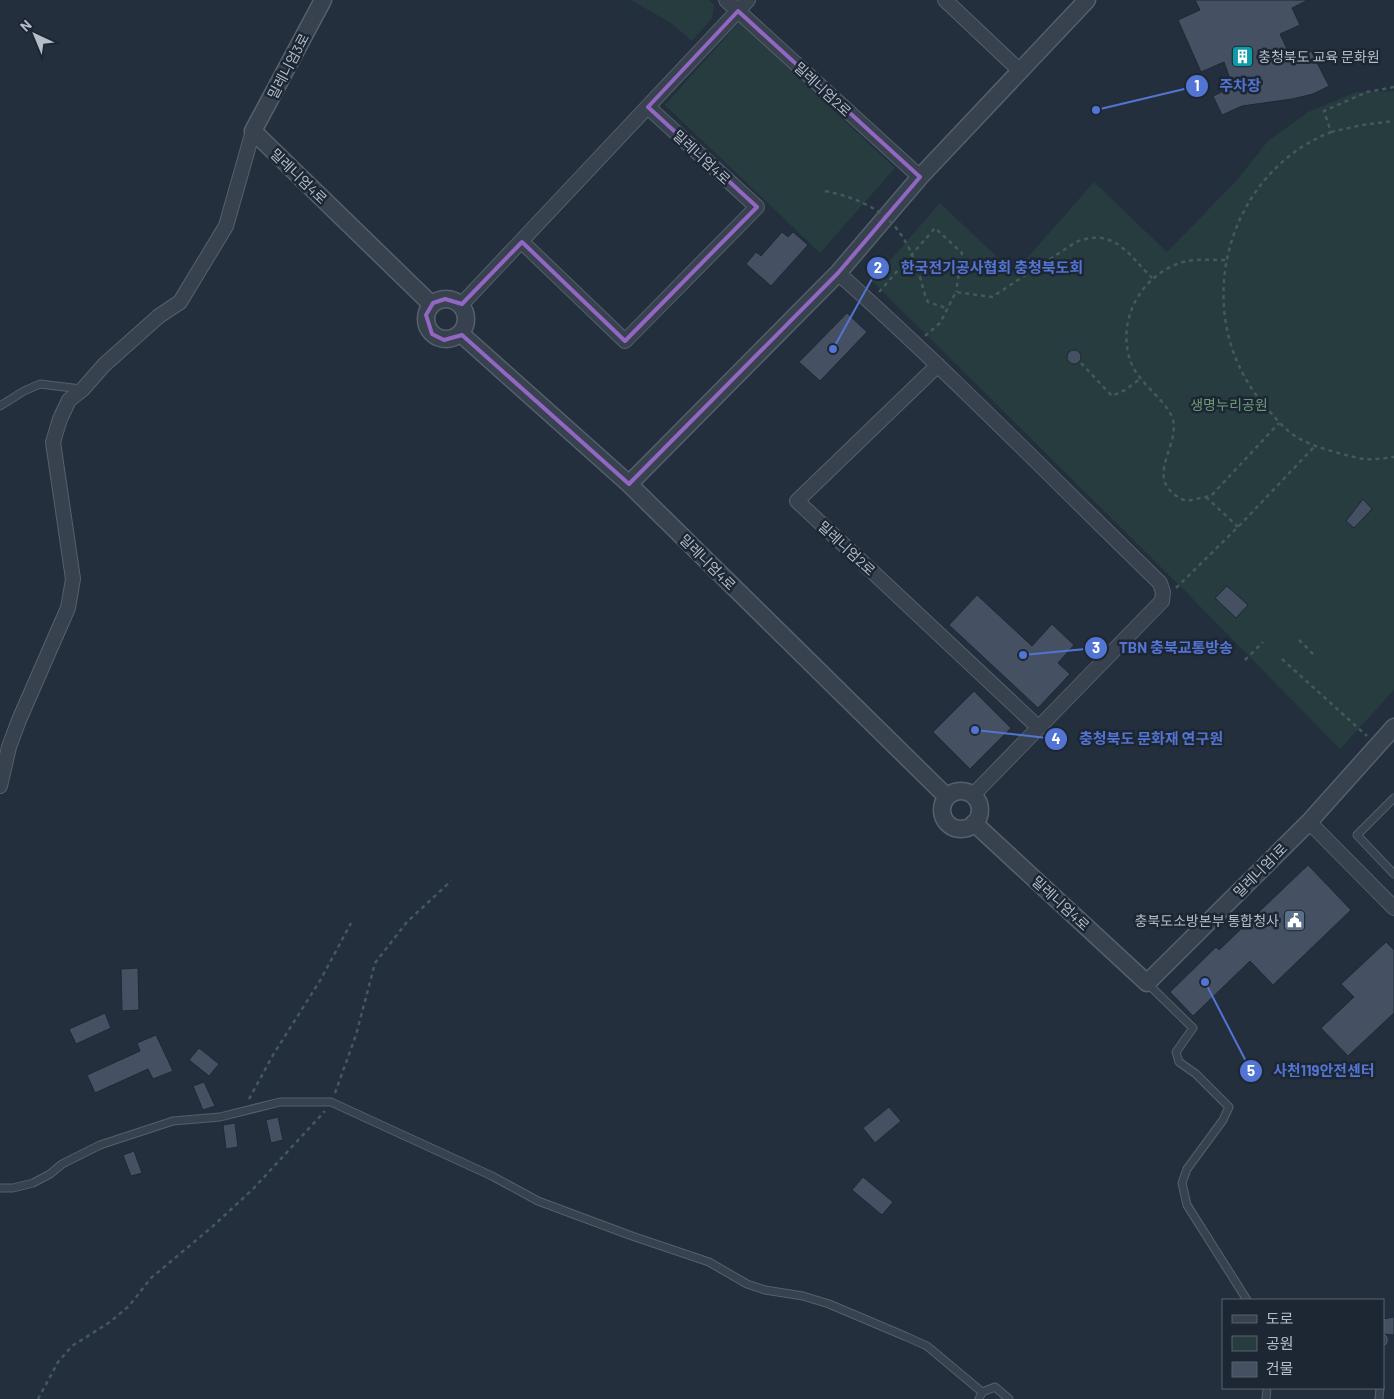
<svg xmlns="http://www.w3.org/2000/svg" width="1394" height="1399" font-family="Barlow,'Noto Sans KR',sans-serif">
<rect width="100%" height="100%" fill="#242f3e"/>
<path fill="#263c3f" d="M631,0H709L714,5L712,18L692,41L671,23Z
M739,22L895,168L820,253L665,105Z
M1394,91V690L1340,749L1187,593L872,281L940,203L1014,273L1094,182L1167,252L1237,180L1268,141L1308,112L1356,92Z"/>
<path fill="#455162" stroke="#1f2835" d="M1195,0H1308L1292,8L1300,25L1280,34L1292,60L1311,51L1329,86L1313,94L1292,99L1242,106L1222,115L1213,96L1233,87L1224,62L1201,72L1178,20L1200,10Z
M782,232L788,237L793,232L808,245L771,286L746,264L756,252L761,256Z
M847,313L867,332L820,381L799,362Z
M1067 357a7 7 0 1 1 14 0a7 7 0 1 1-14 0Z
M1363,499L1372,509L1354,528L1346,521Z
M1227,586L1248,605L1236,618L1215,598Z
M977,595L1032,646L1052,624L1074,645L1058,663L1070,674L1038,708L949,625Z
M974,691L1011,728L970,769L933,732Z
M1308,865L1351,910L1273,985L1250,961L1193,1016L1170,992L1216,947L1219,950Z
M1386,942L1394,950V1013L1348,1056L1321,1028L1354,997L1341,984Z
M138,968L139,1010L122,1011L121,969Z
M105,1013L111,1028L76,1044L69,1029Z
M156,1035L173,1071L153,1079L148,1069L95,1093L87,1075L140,1051L137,1043Z
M199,1048L219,1064L209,1076L189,1060Z
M204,1082L215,1106L203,1110L193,1086Z
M889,1107L901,1121L875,1143L863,1128Z
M278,1117L283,1140L271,1143L266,1120Z
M235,1123L238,1147L226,1149L223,1125Z
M134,1151L142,1173L131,1176L123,1155Z
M863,1177L893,1202L882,1215L852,1190Z
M1394,1317V1335L1383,1334V1319Z"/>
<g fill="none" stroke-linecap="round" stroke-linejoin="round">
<defs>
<path id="service" d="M0,406L24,391L40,384L81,389
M1394,798L1357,835L1394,874
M1147,983L1193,1028L1176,1052L1179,1062L1196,1074L1229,1107L1223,1120L1187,1169L1182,1183L1187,1205L1247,1300
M0,1188H13L33,1183L50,1174L62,1164L100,1145L173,1121L220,1117L280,1102H331L492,1176L538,1201L632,1236L709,1262L747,1284L765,1290L803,1296L829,1304L907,1337L927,1346L982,1392L979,1399
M1383,1341V1339
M982,1392L995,1387L1009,1399
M1266,1399L1267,1388
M1379,1399L1380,1388"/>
<path id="minor" d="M726,0L920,177
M945,0L1020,71
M522,242L625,341L757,207L648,107
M838,273C949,372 1053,479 1160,583L1163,592L1162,601L973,795
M461,305L748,0
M938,365L797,501L1039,728
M0,786L9,747L19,720L68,608L73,579L53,442L60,419L69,400L83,389L104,365L159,316L180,302L226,226L253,131
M1309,822L1394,908"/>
<path id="tertiary" d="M323,0L253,131L432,305
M426 319a20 20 0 1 1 40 0a20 20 0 1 1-40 0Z
M461,334L629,484L947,797
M629,484L838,273L920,177L1087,0
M942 810a19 19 0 1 1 38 0a19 19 0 1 1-38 0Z
M974,823L1147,983L1309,822L1394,727"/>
</defs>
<use href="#service" stroke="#565f6c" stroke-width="9"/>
<use href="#minor" stroke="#565f6c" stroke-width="16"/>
<use href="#tertiary" stroke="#565f6c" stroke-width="19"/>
<path stroke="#44595c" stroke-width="2.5" stroke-dasharray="4 4" stroke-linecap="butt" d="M1394,87L1367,92L1324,111L1331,132C1225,174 1189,313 1261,401C1273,415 1285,432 1302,440C1317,448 1347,456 1364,459C1373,460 1384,458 1394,457
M1331,132L1362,125L1394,121
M1225,260C1213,260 1200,259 1187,261C1141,272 1114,322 1132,365C1141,385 1169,403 1173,420C1180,448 1140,481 1186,501L1211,496L1279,423
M879,292L935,228L962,253L956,292
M924,292L928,302L946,308
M925,336L940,323L956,292L992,297L1076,242C1114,227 1128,254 1152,278
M1081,363L1112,396L1125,390L1140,379
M1206,497L1238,527
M1176,588L1238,527L1315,446
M1299,640L1316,657
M1282,659L1367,736
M1245,660L1263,642
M335,1093L356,1035L375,963L407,922L451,881
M249,1099L273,1055L321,979L351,923
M38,1399L58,1362L72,1346L110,1322L129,1306L151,1278L212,1227L253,1189L325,1111"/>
<use href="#service" stroke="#38414e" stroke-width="7"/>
<use href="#minor" stroke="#38414e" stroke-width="14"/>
<use href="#tertiary" stroke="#38414e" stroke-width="16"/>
<path stroke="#44595c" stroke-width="2.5" stroke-dasharray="4 4" stroke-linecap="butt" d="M825,191C887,204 909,231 924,292"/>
</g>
<path fill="none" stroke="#9266c3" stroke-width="4" stroke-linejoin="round" d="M738,11L920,177L838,273L629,484L462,335L444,340L432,334L426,315L433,303L445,299L462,304L522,242L625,341L757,207L648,107Z"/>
<defs>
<symbol id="building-square" viewBox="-11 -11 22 22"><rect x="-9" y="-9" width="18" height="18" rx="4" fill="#0f9aa8" stroke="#1d2633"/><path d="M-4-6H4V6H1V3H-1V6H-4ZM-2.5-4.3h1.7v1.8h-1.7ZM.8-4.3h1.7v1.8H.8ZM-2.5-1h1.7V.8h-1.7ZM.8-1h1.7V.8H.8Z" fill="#fff"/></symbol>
<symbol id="civic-square" viewBox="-11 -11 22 22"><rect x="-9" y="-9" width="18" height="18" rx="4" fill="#5c6f8a" stroke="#1d2633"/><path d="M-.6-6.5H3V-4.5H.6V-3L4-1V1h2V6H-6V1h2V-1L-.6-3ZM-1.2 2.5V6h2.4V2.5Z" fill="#fff"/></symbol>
</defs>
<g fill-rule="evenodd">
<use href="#building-square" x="1230" y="44" width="25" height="25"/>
<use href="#civic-square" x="1282" y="908" width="25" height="25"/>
</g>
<g text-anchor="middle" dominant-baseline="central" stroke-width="5" stroke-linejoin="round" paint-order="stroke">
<g font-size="14" fill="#b4bcc9" stroke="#1d2633" text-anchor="start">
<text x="1258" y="56">충청북도 교육 문화원</text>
<text x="1279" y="920" text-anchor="end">충북도소방본부 통합청사</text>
</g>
<g font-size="14" fill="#b4bcc9" stroke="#1d2633">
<text transform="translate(288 66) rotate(-62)">밀레니엄3로</text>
<text transform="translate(823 89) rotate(43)">밀레니엄2로</text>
<text transform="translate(702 157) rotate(43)">밀레니엄4로</text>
<text transform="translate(299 176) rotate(44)">밀레니엄4로</text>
<text transform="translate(847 548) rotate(43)">밀레니엄2로</text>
<text transform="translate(708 562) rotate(45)">밀레니엄4로</text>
<text transform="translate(1260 870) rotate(-45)">밀레니엄1로</text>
<text transform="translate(1061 903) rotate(43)">밀레니엄4로</text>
</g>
<g font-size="14" fill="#6b9a76" stroke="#1d2633">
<text x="1229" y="404">생명누리공원</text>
</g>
</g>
<path fill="none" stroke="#5274d3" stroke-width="2" d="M1096 110L1197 86M833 349L878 268M1023 655L1096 648M975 730L1056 739M1205 982L1251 1071"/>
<g fill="#5274d3" stroke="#1d2633" stroke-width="2">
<circle cx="1096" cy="110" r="5"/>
<circle cx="833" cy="349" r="5"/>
<circle cx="1023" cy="655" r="5"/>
<circle cx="975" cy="730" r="5"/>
<circle cx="1205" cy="982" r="5"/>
<circle cx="1197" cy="86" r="12"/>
<circle cx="878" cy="268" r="12"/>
<circle cx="1096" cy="648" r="12"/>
<circle cx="1056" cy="739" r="12"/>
<circle cx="1251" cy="1071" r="12"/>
</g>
<g font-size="15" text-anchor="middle" font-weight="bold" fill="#fff">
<text x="1197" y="91">1</text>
<text x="878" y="273">2</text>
<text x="1096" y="653">3</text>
<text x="1056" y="744">4</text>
<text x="1251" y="1076">5</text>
</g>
<g font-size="15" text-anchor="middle" font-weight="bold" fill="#5274d3" stroke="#1d2633" stroke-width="5" stroke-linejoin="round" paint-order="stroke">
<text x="1240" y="91">주차장</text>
<text x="992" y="273">한국전기공사협회 충청북도회</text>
<text x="1176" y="653">TBN 충북교통방송</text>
<text x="1151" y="744">충청북도 문화재 연구원</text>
<text x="1324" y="1076">사천119안전센터</text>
</g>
<rect x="1222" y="1299" width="162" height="90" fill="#1d2633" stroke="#59626f"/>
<rect x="1232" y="1315" width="25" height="8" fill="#38414e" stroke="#59626f"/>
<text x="1266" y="1324" font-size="15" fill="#b4bcc9">도로</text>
<rect x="1232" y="1336" width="25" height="15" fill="#263c3f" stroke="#59626f"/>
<text x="1266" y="1349" font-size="15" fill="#b4bcc9">공원</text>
<rect x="1232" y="1362" width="25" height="15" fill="#455162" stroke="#59626f"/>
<text x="1266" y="1374" font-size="15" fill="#b4bcc9">건물</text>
<g transform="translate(35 35) rotate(316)" stroke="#1d2633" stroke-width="4" paint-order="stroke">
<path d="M0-4L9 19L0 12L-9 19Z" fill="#b4bcc9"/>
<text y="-8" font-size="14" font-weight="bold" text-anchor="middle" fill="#b4bcc9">N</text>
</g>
</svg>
